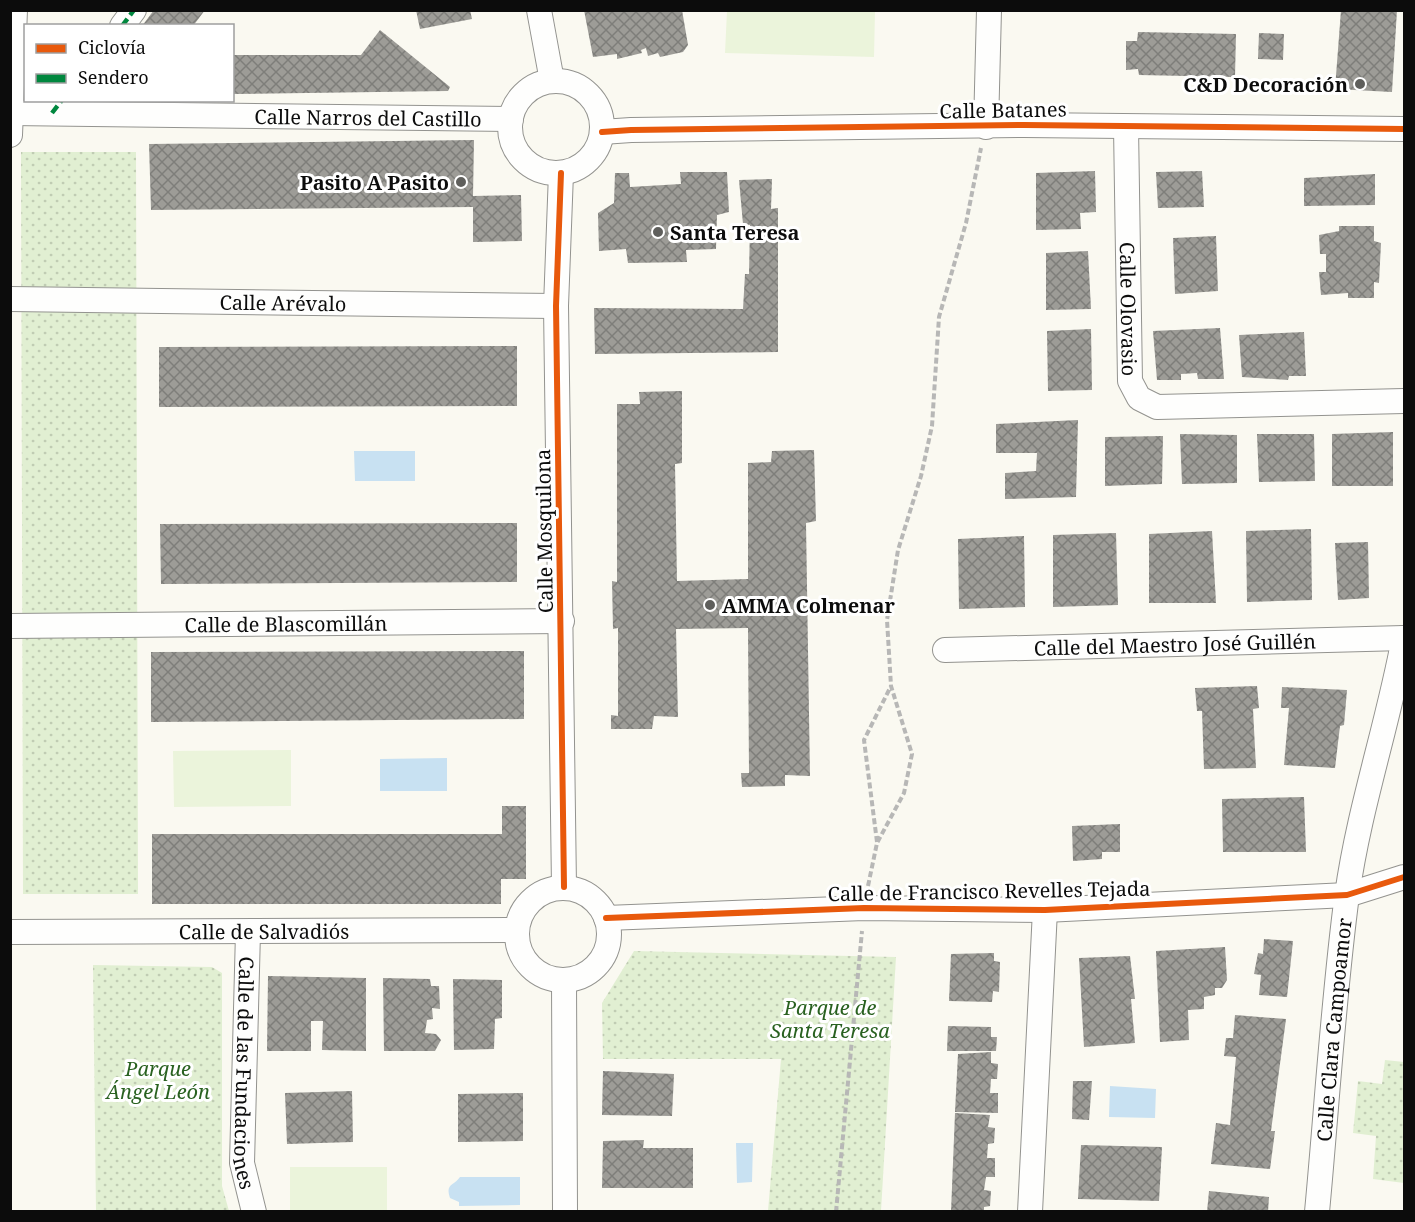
<svg xmlns="http://www.w3.org/2000/svg" width="1415" height="1222" font-family="'Noto Serif',serif">
<defs>
<pattern id="park-dots" width="8" height="8" patternUnits="userSpaceOnUse" patternTransform="scale(1.5)"><rect width="8" height="8" fill="#e1efd2"/><path d="M2 2h.1M6 6h.1" fill="none" stroke="#c0ccb3" stroke-width="1.8" stroke-linecap="round"/></pattern>
<pattern id="building-cross-hatch" width="8" height="8" patternUnits="userSpaceOnUse" patternTransform="scale(1.5)"><rect width="8" height="8" fill="#9d9c97"/><path d="M0 0l8 8M0 8l8-8" fill="none" stroke="#7e7e7a"/></pattern>
</defs>
<rect width="100%" height="100%" fill="#faf9f1"/>
<path fill="url(#park-dots)" d="M21,152H136L138,894H23Z
M634,951L896,957L881,1211H768L781,1059H603L602,1003Z
M93,965L212,967L222,973V1186L229,1211H96Z
M1385,1060L1404,1062V1183L1373,1179L1376,1136L1353,1133L1358,1081L1382,1084Z"/>
<path fill="#ebf4db" d="M727,11H875L874,57L725,53Z
M291,750V806L174,807L173,751Z
M290,1167H387V1211H290Z"/>
<path fill="#c8e1f2" d="M354,451H415V481H355Z
M447,758V791H380V759Z
M1110,1086L1156,1089L1155,1118L1109,1117Z
M736,1143H753L752,1182L737,1183Z
M460,1177H520V1205L459,1206V1202L450,1198C445,1183 454,1186 460,1177Z"/>
<path fill="url(#building-cross-hatch)" d="M154,10H205L193,26H142Z
M416,10H470L472,19L420,29Z
M584,10H682L688,45L683,52L660,57L658,53L648,56L646,48L641,50L642,53L617,59V54L593,57Z
M1341,10H1397L1392,92L1335,89Z
M380,30L450,87L448,91L232,94V55H361Z
M1138,32L1236,34L1235,77L1139,75L1138,69L1126,70V41H1137Z
M1259,33L1284,34L1283,60L1258,59Z
M474,140L473,196L521,195L522,241L473,242V207L151,210L149,144Z
M1095,171L1096,212L1080,213L1081,229L1036,230V173Z
M1202,171L1204,207L1158,208L1156,172Z
M680,172H727L729,212L717,215L716,249L686,250L687,262L628,263L626,249L599,251L598,213L614,203L615,173H629L630,187L681,184Z
M1375,174V205L1304,206V178Z
M772,179L771,209L778,208V352L595,354L594,308L743,309L745,274H749L750,225L743,224L739,180Z
M1339,226H1374V241L1381,243L1379,283L1374,282V298H1348V293L1321,295L1319,272H1326V254H1320L1319,235L1339,231Z
M1216,236L1218,291L1175,294L1173,238Z
M1088,251L1091,309L1046,310V253Z
M1220,328L1224,379H1198L1197,373L1181,374V380H1157L1153,331Z
M1091,329L1092,390L1048,391L1047,331Z
M1304,332L1306,376H1289L1288,380L1242,377L1239,335Z
M517,346V406L159,407V347Z
M682,391V463L675,464L677,581L748,579V463L771,462L772,451L814,450L816,521L806,523L810,776L785,775V786L742,787L741,773H749L748,628L676,629L678,717L654,716L652,729H611V715L618,716V628L613,629L612,581L617,582V404H640L639,392Z
M1078,420L1076,497L1005,499V473L1036,471L1037,453H996V424Z
M1393,432V486H1332V434Z
M1180,434L1237,435V483L1182,484Z
M1257,434H1314L1315,481L1259,482Z
M1163,436L1162,484L1105,486V437Z
M517,523V582L161,584L160,524Z
M1311,529L1312,600L1247,602L1246,531Z
M1212,531L1216,603H1149V534Z
M1116,533L1118,605L1053,607V535Z
M1024,536L1025,607L959,609L958,539Z
M1368,542L1369,598L1338,600L1335,543Z
M524,651V719L151,722V652Z
M1257,686L1259,708L1253,709L1256,768L1204,769L1202,711H1197L1195,688Z
M1282,687L1347,690L1344,725L1340,726L1335,768L1284,765L1289,708H1281Z
M1304,797L1306,852H1223L1222,799Z
M502,806H526V879H501V904H152V834H502Z
M1120,824V852H1102V859L1073,861L1072,826Z
M1264,939L1293,941L1287,997L1259,995L1261,975L1254,974L1258,953L1263,954Z
M1225,947L1227,980L1222,988H1215V995L1204,997V1009L1188,1010L1189,1040L1160,1042L1156,951Z
M994,953V961L1000,962L999,992L993,991L992,1002L949,1001L951,954Z
M1130,956L1135,999H1131L1135,1043L1084,1047L1079,958Z
M268,976L366,978V1051L322,1050L323,1021H311V1051H267Z
M383,978L430,979L431,986H439L440,1009L432,1008L433,1019L427,1020L425,1033L436,1034L441,1040L435,1051H384Z
M453,979L502,980V1018L495,1019L494,1049L454,1050Z
M1235,1015L1286,1019L1271,1131H1275L1270,1169L1211,1164L1216,1123L1230,1125L1236,1057L1224,1056L1226,1038H1233Z
M948,1026L991,1027V1037H997L996,1051H947Z
M991,1052V1063L998,1064L997,1079H991L990,1093H998V1113L955,1112L958,1054Z
M603,1071L674,1074L672,1116L602,1115Z
M1073,1081H1092L1089,1120L1072,1119Z
M352,1091L353,1142L287,1144L285,1093Z
M523,1093V1141L458,1142V1094Z
M955,1113L990,1115L988,1127L995,1128L994,1143L988,1144L987,1158H995V1177H986L984,1190L991,1191L990,1206L984,1207V1212H951Z
M644,1140L643,1148H693V1188H602L603,1141Z
M1081,1145L1162,1147L1159,1201L1078,1199Z
M1209,1191L1269,1197L1268,1212H1207Z"/>
<g fill="none" stroke-linecap="round" stroke-linejoin="round">
<defs>
<g id="street">
<path d="M539,10L552,81"/>
<path d="M122,26L134,10"/>
<circle cx="556" cy="127" r="46"/>
<path id="s1" d="M10,113L511,119"/>
<path d="M986,127L989,10"/>
<path id="s2" d="M1126,127L1130,381L1139,398L1157,407L1404,401"/>
<path d="M602,132L631,130L1024,125L1404,129"/>
<path d="M10,135L15,10"/>
<path d="M561,173L556,306L564,887"/>
<path id="s3" d="M10,299L556,306"/>
<path id="s4" d="M10,626L562,621"/>
<path id="s5" d="M945,650L1404,638"/>
<circle cx="563" cy="934" r="46"/>
<path d="M606,918L864,908L1045,910L1347,895L1404,877"/>
<path id="s6" d="M10,932L516,930"/>
<path id="s7" d="M248,932L242,1163L254,1212"/>
<path d="M564,980L565,1212"/>
<path d="M1030,1212L1045,910"/>
<path id="s8" d="M1317,1212C1327,1106 1333,1000 1347,895C1359,808 1388,725 1404,638"/>
</g>
</defs>
<use href="#street" stroke="#93938f" stroke-width="26"/>
<path stroke="#b7b7b6" stroke-width="4" stroke-dasharray="6 3" stroke-linecap="butt" d="M877,842L864,740L891,686
M868,886L877,843L904,793L912,754L891,686L887,620L898,550L921,476L932,426L939,317L966,223L981,148
M836,1212L862,931"/>
<use href="#street" stroke="#fefefd" stroke-width="24"/>
<path stroke="#00873e" stroke-width="4.5" stroke-dasharray="9 4.5" stroke-linecap="butt" d="M122,26L134,10
M52,113L62,100"/>
<defs>
<path id="cycleway" d="M602,132L631,130L1024,125L1404,129
M561,173L556,306L564,887
M606,918L864,908L1045,910L1347,895L1404,877"/>
</defs>
<use href="#cycleway" stroke="#fff" stroke-width="10"/>
<use href="#cycleway" stroke="#e8590c" stroke-width="6"/>
</g>
<g fill="#5f5f5c" stroke="#fff" stroke-width="2">
<circle cx="1360" cy="84" r="6"/>
<circle cx="461" cy="182" r="6"/>
<circle cx="658" cy="232" r="6"/>
<circle cx="710" cy="605" r="6"/>
</g>
<g text-anchor="middle" dominant-baseline="central" stroke-width="6" stroke-linejoin="round" paint-order="stroke">
<g font-size="20" font-weight="bold" fill="#0c0c0c" stroke="#fff" text-anchor="end">
<text x="1348" y="84">C&amp;D Decoración</text>
<text x="449" y="182">Pasito A Pasito</text>
<text x="670" y="232" text-anchor="start">Santa Teresa</text>
<text x="722" y="605" text-anchor="start">AMMA Colmenar</text>
</g>
<g font-size="20" fill="#0c0c0c" stroke="#fff">
<text transform="translate(1003 110) rotate(-1)">Calle Batanes</text>
<text stroke="none"><textPath href="#s1" startOffset="358">Calle Narros del Castillo</textPath></text>
<text stroke="none"><textPath href="#s3" startOffset="273">Calle Arévalo</textPath></text>
<text stroke="none"><textPath href="#s2" startOffset="182">Calle Olovasio</textPath></text>
<text transform="translate(544 531) rotate(-91)">Calle Mosquilona</text>
<text stroke="none"><textPath href="#s4" startOffset="276">Calle de Blascomillán</textPath></text>
<text stroke="none"><textPath href="#s5" startOffset="230">Calle del Maestro José Guillén</textPath></text>
<text transform="translate(989 891) rotate(-1)">Calle de Francisco Revelles Tejada</text>
<text stroke="none"><textPath href="#s6" startOffset="254">Calle de Salvadiós</textPath></text>
<text stroke="none"><textPath href="#s8" startOffset="183">Calle Clara Campoamor</textPath></text>
<text stroke="none"><textPath href="#s7" startOffset="141">Calle de las Fundaciones</textPath></text>
</g>
<g font-size="20" font-style="italic" fill="#296120" stroke="#fff">
<text x="830" y="1007">Parque de<tspan x="830" dy="23">Santa Teresa</tspan></text>
<text x="158" y="1068">Parque<tspan x="158" dy="23">Ángel León</tspan></text>
</g>
</g>
<rect width="1415" height="1222" fill="none" stroke="#0c0c0c" stroke-width="24"/>
<rect x="24" y="24" width="210" height="78" fill="#ffffff" stroke="#9e9e9e" stroke-width="1.5"/>
<rect x="36" y="44" width="30" height="9" fill="#e8590c" stroke="#9e9e9e" stroke-width="1.5"/>
<text x="78" y="54" font-size="18" fill="#0c0c0c">Ciclovía</text>
<rect x="36" y="74" width="30" height="9" fill="#00873e" stroke="#9e9e9e" stroke-width="1.5"/>
<text x="78" y="84" font-size="18" fill="#0c0c0c">Sendero</text>
</svg>
